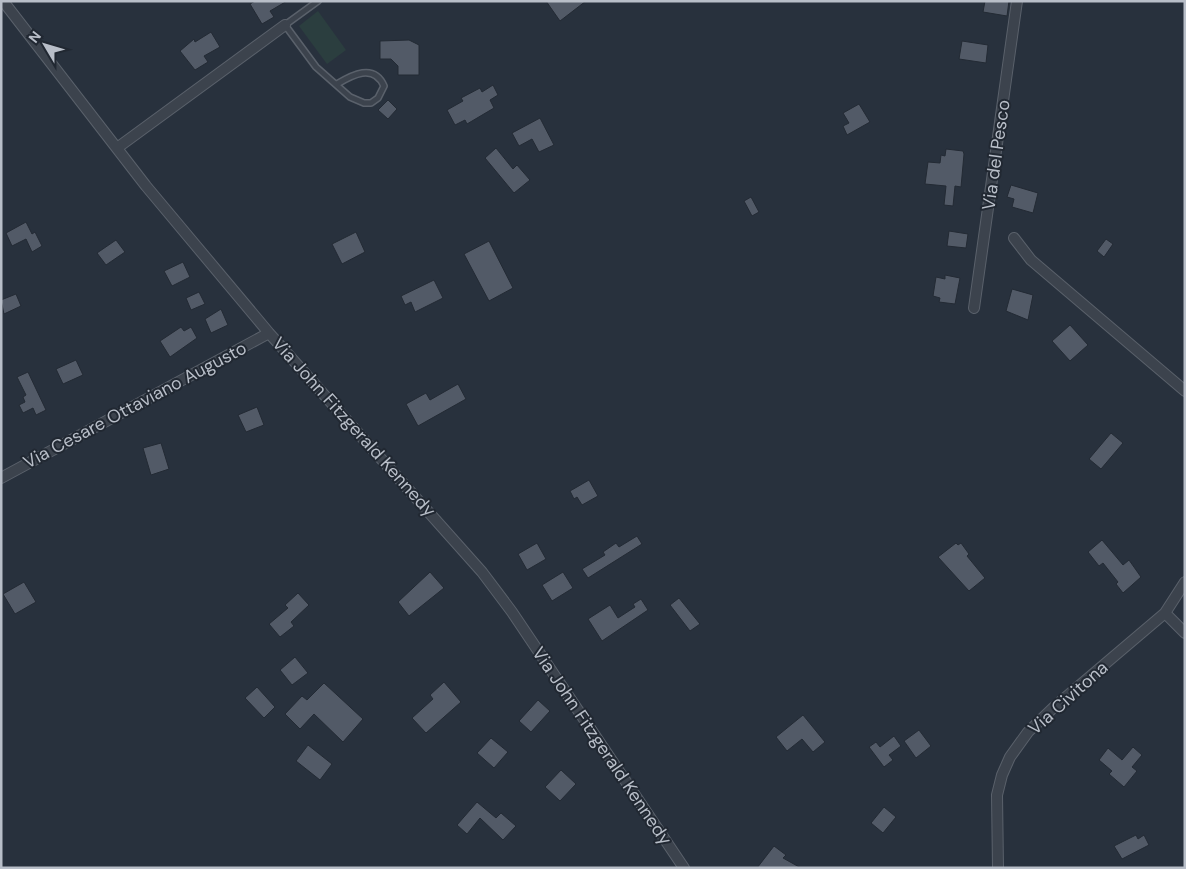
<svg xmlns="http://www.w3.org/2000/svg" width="1186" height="869" font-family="'DM Sans',sans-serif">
<rect width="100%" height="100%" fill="#28313d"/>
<path fill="#2b3e3f" d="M318,11L346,50L327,64L299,26Z"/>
<path fill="#525a67" stroke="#232a34" d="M255,1H287L270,11L274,17L262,24L250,4Z
M546,1H586L560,21Z
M985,1H1009L1007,16L983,12Z
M211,32L220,47L204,56L208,62L195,70L180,51L194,39L195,42Z
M409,40L419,45V75H398V66L391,59H380V41Z
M962,41L988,45L986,63L959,59Z
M493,85L498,95L490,100L494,108L467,124L465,120L455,125L447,110L463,101L461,98L480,88L482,92Z
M388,100L397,109L388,119L378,110Z
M859,104L870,122L847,135L843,126L849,123L843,113Z
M540,118L554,145L539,152L532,139L519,146L512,133Z
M496,148L513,169L517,165L530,180L514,193L485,158Z
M946,149L963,151L964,154L961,187L955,186L953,206L944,205L946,186L925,184L928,162L940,163L941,155L945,156Z
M1011,185L1038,193L1033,213L1012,207L1014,199L1007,197Z
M751,197L759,212L752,216L744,201Z
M26,222L32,234L35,232L42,246L32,252L26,239L12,246L6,233Z
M949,231L968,234L966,248L947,246Z
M356,232L365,252L342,264L332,244Z
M1106,239L1113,244L1104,257L1097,251Z
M116,240L125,252L106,265L97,253Z
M489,241L513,288L489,301L464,254Z
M183,262L190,277L172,286L164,271Z
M945,275L960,278L955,304L939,302L940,298L933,296L936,277L945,279Z
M434,280L443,298L415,312L411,302L405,305L401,296Z
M1012,289L1033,295L1028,320L1006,311Z
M199,292L205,304L191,310L186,298Z
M16,294L21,306L4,314L1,300Z
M221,309L228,325L211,333L205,319Z
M1070,325L1088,345L1070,361L1052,341Z
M181,327L184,331L191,327L197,338L170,357L160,341Z
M76,360L83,375L63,384L56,369Z
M28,372L46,410L36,415L33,408L23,413L19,405L25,402L23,397L26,395L17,377Z
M458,384L466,399L418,426L406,404L426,393L430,400Z
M257,407L264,425L246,432L238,415Z
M1111,433L1123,443L1101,469L1089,459Z
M161,443L169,469L151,475L143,448Z
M589,480L598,496L582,505L577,497L574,499L570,491Z
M637,536L642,544L588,578L582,569L605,555L603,552L616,543L619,547Z
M1102,540L1123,565L1129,560L1141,577L1123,593L1116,584L1118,582L1103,563L1099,566L1088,552Z
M537,543L546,559L527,570L518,554Z
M956,543L958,545L961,543L969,554L967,556L985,578L969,591L938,557Z
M430,572L444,588L409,616L398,602Z
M563,572L573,588L552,601L542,585Z
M24,582L36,602L15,614L3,594Z
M298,593L309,605L291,622L294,626L280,637L269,624L288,608L285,605Z
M679,598L700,624L690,631L670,605Z
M641,599L648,610L602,641L588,619L610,605L618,618L635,607L633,604Z
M295,657L308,673L292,685L280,670Z
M444,682L461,702L426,733L412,718L433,699L430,695Z
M324,683L363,719L343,742L314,714L300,729L285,714L302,696L307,700Z
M257,687L275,707L264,718L245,698Z
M538,700L550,711L531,732L519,721Z
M803,715L825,742L813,752L802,739L787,751L776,737Z
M919,730L931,746L916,758L904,741Z
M894,736L901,746L889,755L893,760L884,767L869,747L876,742L880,747Z
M491,738L508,752L494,768L477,753Z
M308,745L332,764L320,780L296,761Z
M1133,747L1142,755L1132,767L1137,771L1124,787L1109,774L1112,771L1099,760L1108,748L1122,760Z
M561,770L576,784L560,801L545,787Z
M477,802L496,818L501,813L516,826L503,840L480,818L467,834L457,825Z
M884,807L896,817L883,833L871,823Z
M1136,835L1138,839L1144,835L1149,845L1122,859L1114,846Z
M774,846L786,855L783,858L801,868H757Z"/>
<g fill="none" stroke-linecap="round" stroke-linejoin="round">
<defs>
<path id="service" d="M318,1L285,25L316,67L350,97L364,103H371L378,98L384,86C374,63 352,75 337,84"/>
<path id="minor" d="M3,1L146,186L269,333L482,572L512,612L684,868
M117,148L285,25
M1014,238L1031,260L1185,391
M974,308L1017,1
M1,478L269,333
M1165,613L1185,633
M998,868L997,795L1002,775L1010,757L1028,732L1053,708L1165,613L1185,582"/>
</defs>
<use href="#service" stroke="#5a616b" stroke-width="8"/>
<use href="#minor" stroke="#5a616b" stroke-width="12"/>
<use href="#service" stroke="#3c434d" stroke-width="5"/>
<use href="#minor" stroke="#3c434d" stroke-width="10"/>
</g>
<g text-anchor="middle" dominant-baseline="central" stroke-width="4" stroke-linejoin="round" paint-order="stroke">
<g font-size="18" fill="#b8bec8" stroke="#212832">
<text transform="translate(996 155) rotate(-82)">Via del Pesco</text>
<text transform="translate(135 405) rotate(-28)">Via Cesare Ottaviano Augusto</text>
<text transform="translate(354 427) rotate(48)">Via John Fitzgerald Kennedy</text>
<text transform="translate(1068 698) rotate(-42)">Via Civitona</text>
<text transform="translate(602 746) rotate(56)">Via John Fitzgerald Kennedy</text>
</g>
</g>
<rect width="1186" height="869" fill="none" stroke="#b8bec8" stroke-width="5"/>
<g transform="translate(45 45) rotate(308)" stroke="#212832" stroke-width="4" paint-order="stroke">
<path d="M0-4L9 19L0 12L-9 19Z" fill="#b8bec8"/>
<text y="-8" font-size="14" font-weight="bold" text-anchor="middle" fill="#b8bec8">N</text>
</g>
</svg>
